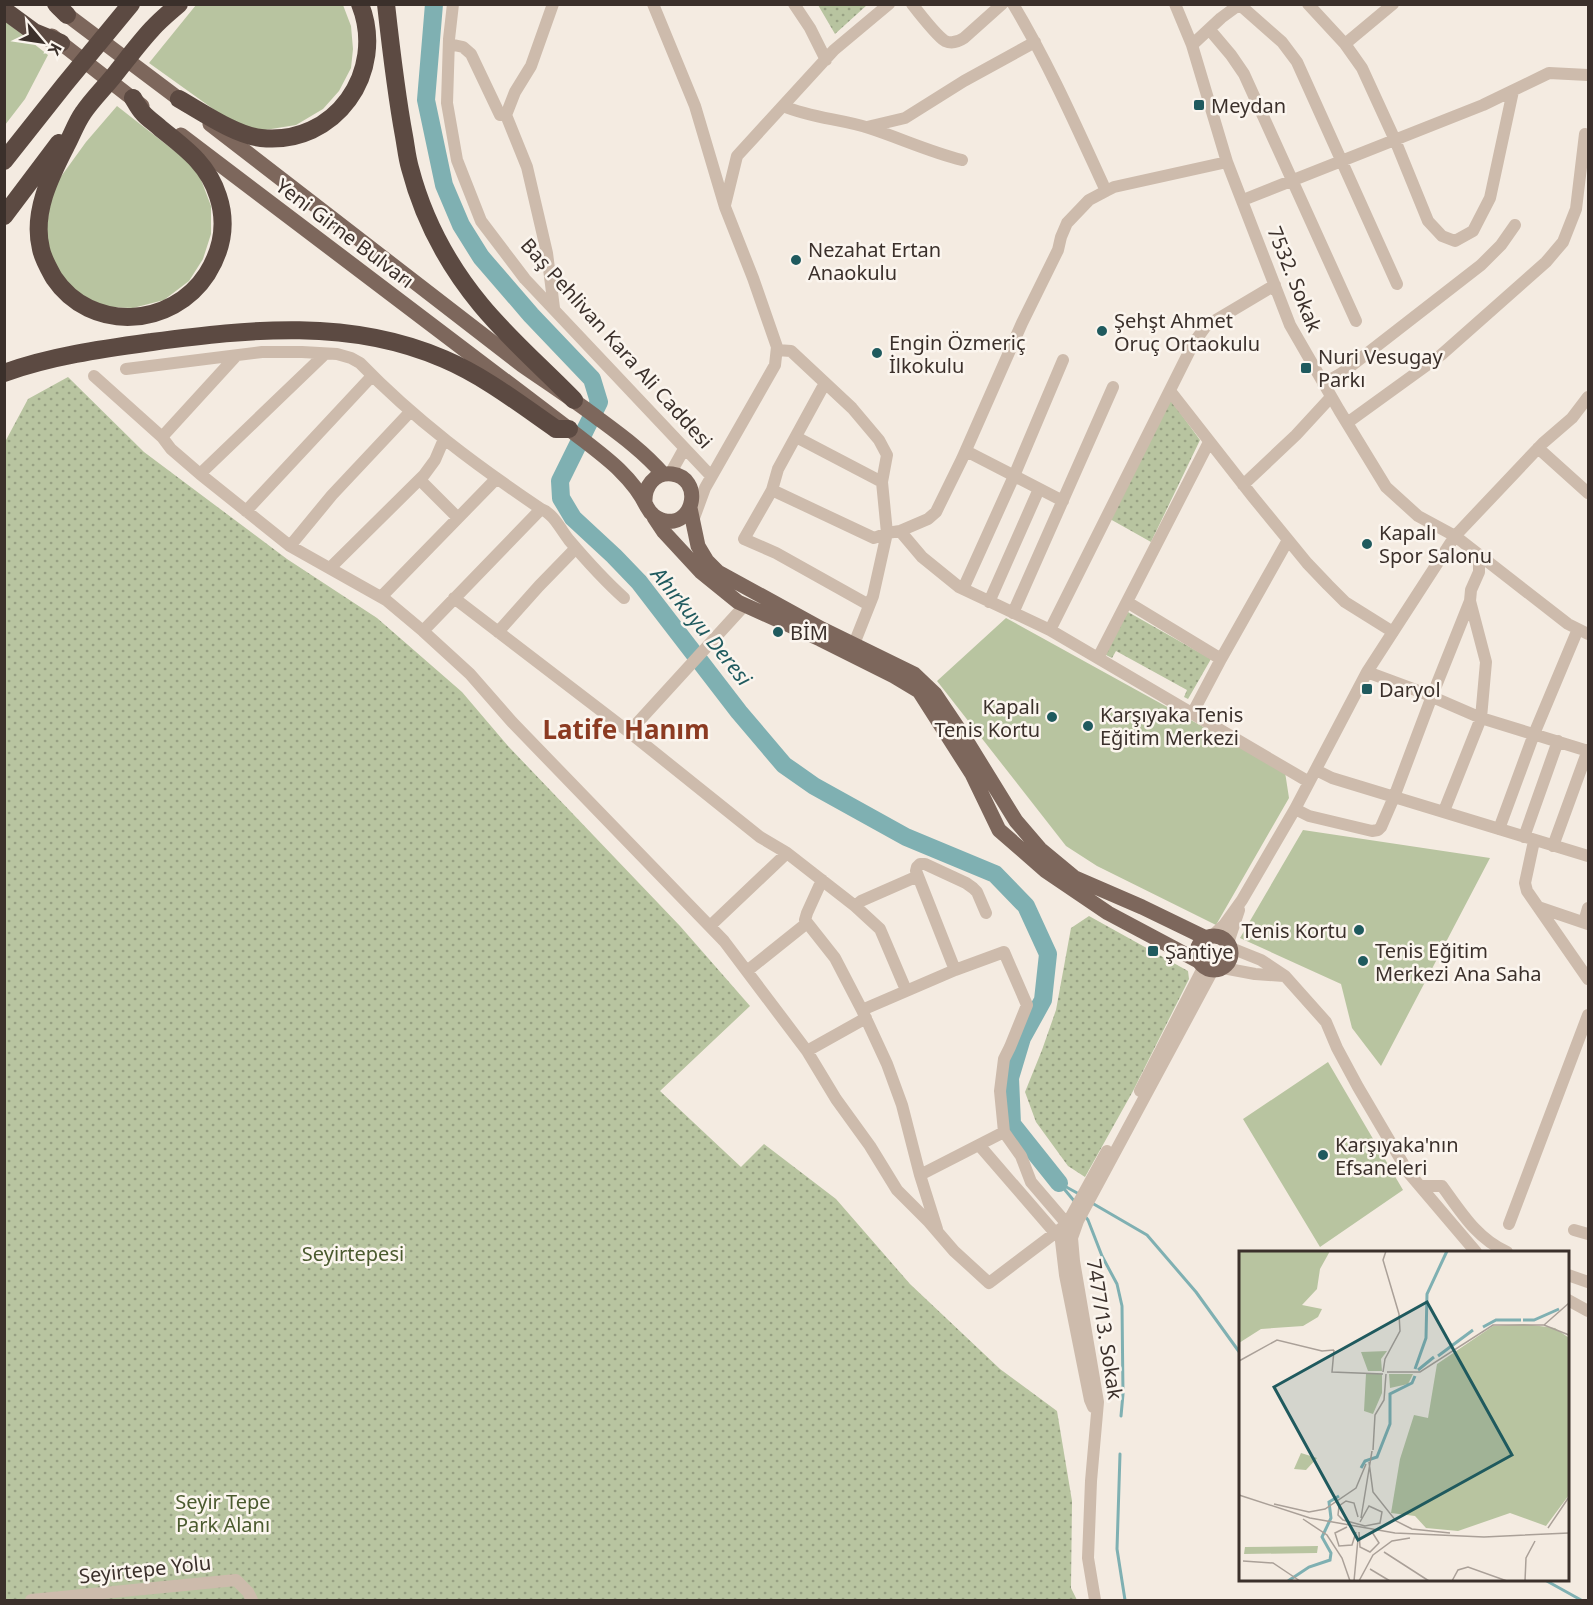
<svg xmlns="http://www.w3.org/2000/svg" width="1593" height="1605" font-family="'Noto Sans',sans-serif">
<defs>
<pattern id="park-dots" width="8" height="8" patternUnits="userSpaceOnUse" patternTransform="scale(1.5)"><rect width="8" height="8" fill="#b8c4a0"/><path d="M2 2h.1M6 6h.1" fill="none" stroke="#97a083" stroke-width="1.8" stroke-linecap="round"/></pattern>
</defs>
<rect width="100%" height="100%" fill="#f4ebe1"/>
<path fill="#b8c4a0" d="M196,5H343L351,26L353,49L351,68L339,91L323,109L296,125L265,130L244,127L223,116L149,63Z
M5,21L48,55L25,99L5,125Z
M117,106L186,160L200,177L211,206V234L203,259L189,281L164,300L133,308L106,307L71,290L44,248L52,189L86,142Z
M1006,618L1285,772L1289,798L1216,925L1097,866L1066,846L937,681Z
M1303,830L1490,858L1381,1066L1352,1028L1341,984L1240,938Z
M1328,1062L1403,1190L1320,1247L1243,1119Z"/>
<path fill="url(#park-dots)" d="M818,5H867L835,34Z
M68,377L144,452L287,559L377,618L462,692L508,746L680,926L750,1006L660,1091L741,1167L764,1144L836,1199L910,1284L1000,1369L1057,1411L1072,1501L1071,1588L1077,1600H5V442L28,399Z
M1170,399L1200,440L1151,542L1110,519Z
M1128,612L1211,659L1188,699L1184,697L1187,690L1116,651L1112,658L1104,654Z
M1089,916L1188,971L1189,979L1133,1091L1085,1177L1068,1166L1036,1122L1025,1092L1042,1050L1056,1010L1071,928Z"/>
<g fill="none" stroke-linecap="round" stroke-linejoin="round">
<path stroke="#7fb0b2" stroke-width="3" d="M1059,1183L1079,1194
M1060,1184L1075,1202
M1092,1203L1147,1235L1196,1292L1240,1353
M1084,1215L1088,1220L1102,1256L1117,1284L1122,1306L1123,1394L1121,1416
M1120,1454L1117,1549L1125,1600
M1545,1580L1581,1600"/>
<path stroke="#7fb0b2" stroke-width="18" d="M434,4L426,100L444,185L461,225L481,257L531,315L592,379L599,402L560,481L561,498L573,518L614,556L639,582L739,712L784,765L814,786L906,837L995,874L1026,906L1048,954L1043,1000L1022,1038L1010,1078L1012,1124L1059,1183"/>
<path stroke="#cdbbac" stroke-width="12" d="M453,4L449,39L447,103L457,160L481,221L525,279L711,476
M553,4L531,66L515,92L506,115L527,167L547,253L554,308
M653,4L695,106L725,207L753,278L777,347L775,365L705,488L694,518
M794,4L810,28L826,60
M912,4C919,13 937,36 945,41C952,44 958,42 964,38L1002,4
M1013,4C1049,64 1077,128 1106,191
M1175,4L1192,45L1227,162L1290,325L1339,410L1386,487L1418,516L1455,536L1568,624L1588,634
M1308,4L1345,44L1393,4
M1240,5L1282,42L1297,62L1397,284
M1209,29L1231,55L1244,74L1356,321
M449,44L463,47L471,54L500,115H506
M1345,44L1362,68L1395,140L1428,221L1442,236L1455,241L1473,231L1490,198L1513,91
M1192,45L1221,18L1240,4
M783,106C811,118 841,119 869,128C900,138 930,152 962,160
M867,127L905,118L964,81L1035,42
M1243,200L1483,105L1549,73L1588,75
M725,205L737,156L834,50L889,4
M777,350L791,351L852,408L879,440L887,455L882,482L887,533L873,596L854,644
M126,369L262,352H302L337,354L351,358L360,363C415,420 476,465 541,509C553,513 561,530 569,540C586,560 604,580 624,598
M94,376L162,437L171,449L200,474L290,546L386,600L423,631L470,674L512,722L724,941L807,1051L836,1099L870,1146L897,1190L929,1222L954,1251L989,1283L1067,1224L1031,1182L1021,1156L1004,1132L920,1175
M825,383L778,469L772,490L744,539L776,553L869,605
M1323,384L1342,373L1481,265L1501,245L1515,225
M1170,391L1253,497L1307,563L1328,585L1345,602L1393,632
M1347,423L1441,355L1546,262L1563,242L1576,209L1585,134
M162,437L236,356
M796,437L882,482
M1538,448L1588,493
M966,451L1063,501
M200,474L325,354
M670,474L684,449
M420,480L458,518
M1243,485L1296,435L1331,397
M772,490L874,538L887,533L900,531L928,519L936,512L962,459L1022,323L1058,250L1061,237L1067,223L1089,200L1106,191L1114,187L1227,162
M246,511L372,376
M900,531L922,557L959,587L1050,630L1309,782
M290,546L332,495L410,412
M330,568L424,475L435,460L444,439
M963,589L1014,476L1063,360
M381,597L496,479
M454,598L629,732L760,837L787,853L855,906L880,929L906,990
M989,602L1039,489
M1127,602L1221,659
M1013,613L1113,387
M1050,630L1193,344L1206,326L1275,285
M423,631L541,509
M498,632L539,586L576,548
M1098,658L1209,442
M1367,672L1421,692L1481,718L1588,751
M1192,714L1221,659L1288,540
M629,732L745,605
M1316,770L1332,778L1588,856
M1295,809L1309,816L1372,831L1378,830L1381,827L1394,797L1432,696L1470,601
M1444,811L1481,718L1486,662L1470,601L1471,590L1479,572V561L1474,553
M1499,829L1534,734L1578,629
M1524,837L1558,741
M1534,841L1525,883L1527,891L1588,979
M1553,846L1588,750
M822,880L807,913L805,920L835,958L862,1010L887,1064L902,1105L920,1175L937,1229
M855,906L861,901L918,876
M1538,907L1588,924
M1584,922L1588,908
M710,926L787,853
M1212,936L1224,925L1242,900L1295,809L1367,672L1455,536L1543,443L1572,418L1588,397
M1228,943L1239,910
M1231,948L1261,960L1285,976L1326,1022L1337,1048L1358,1087L1408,1172L1476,1252
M1223,968L1255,974L1284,976
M955,970L916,871L917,867L920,864H925L966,883L973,888L977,892L986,913
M747,971L807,923
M862,1010L955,970L1004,952L1027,1005L1010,1047L1004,1059L1000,1091L1004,1132
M807,1051L866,1018
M1140,1091L1204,966
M979,1145L1056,1234
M1420,1186H1442C1461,1212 1477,1239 1507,1252
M1509,1224L1588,1015
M1574,1230L1588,1234
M1568,1275L1588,1282
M1568,1300L1588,1311
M1093,1407L1090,1400L1065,1275L1061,1241L1067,1224L1107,1151
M31,1600L236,1580L248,1592L252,1600
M1095,1600L1088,1558L1091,1481L1098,1402L1074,1261L1072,1238L1078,1221L1213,970"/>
<path stroke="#7d675c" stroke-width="15" d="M58,8L187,105
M52,36L142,106
M210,124L522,365C548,383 574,400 599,419C622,436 644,452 663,474
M181,135L569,429C598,452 631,473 647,507C651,515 657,519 665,521C695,526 703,478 672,474C654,472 644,487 645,503
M690,508L698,546L707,561L718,572L822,629L914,674L935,694L966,740L1016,821L1040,849L1075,878L1142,907L1206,938
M654,517L664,532L701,572L738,602L820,639L894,676L919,691L972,774L999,830L1046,871L1108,913L1200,962
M1197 953a17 17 0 1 1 34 0a17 17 0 1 1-34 0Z"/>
<path stroke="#5c4a42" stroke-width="18" d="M56,4L67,15
M386,4C391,49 396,93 404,136C406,147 407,158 410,168C423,218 448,265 481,305C509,339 544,369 574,400
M4,10L34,32L61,43
M133,98C136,103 139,109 143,113C148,119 155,123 160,128C185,148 208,164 218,196C227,223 222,250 207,274C172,328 91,333 54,278C49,269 43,259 41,249C32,213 50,177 66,146C72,135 76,123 83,113C91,101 102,90 112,78C125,62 138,44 152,29C160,20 170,12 179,4
M179,99C202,112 235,135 261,138C335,146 387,72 360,4
M4,161L65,84L131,4
M4,216L59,143
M4,373C51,356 102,349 152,342C250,329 350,318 444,359C484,376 520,404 556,429H569"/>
</g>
<g fill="#1f5a5e" stroke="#fbf5ee" stroke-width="2">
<rect x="1193" y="99" width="12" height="12" rx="3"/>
<circle cx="796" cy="260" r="6"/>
<circle cx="1102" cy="331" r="6"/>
<circle cx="877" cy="353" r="6"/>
<rect x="1300" y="362" width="12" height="12" rx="3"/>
<circle cx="1367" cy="544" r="6"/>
<circle cx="778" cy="632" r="6"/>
<rect x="1361" y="683" width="12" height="12" rx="3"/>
<circle cx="1052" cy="717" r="6"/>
<circle cx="1088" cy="726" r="6"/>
<circle cx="1359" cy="930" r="6"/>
<rect x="1147" y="945" width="12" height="12" rx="3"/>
<circle cx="1363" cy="961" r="6"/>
<circle cx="1323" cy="1155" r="6"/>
</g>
<g text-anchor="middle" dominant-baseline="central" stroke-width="5" stroke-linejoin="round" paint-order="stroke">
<g font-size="20" fill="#3b302b" stroke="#fbf5ee" text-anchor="start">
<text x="1211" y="105">Meydan</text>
<text x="808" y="249">Nezahat Ertan<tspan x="808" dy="23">Anaokulu</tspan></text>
<text x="1114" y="320">Şehşt Ahmet<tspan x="1114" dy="23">Oruç Ortaokulu</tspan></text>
<text x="889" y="342">Engin Özmeriç<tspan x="889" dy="23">İlkokulu</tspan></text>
<text x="1318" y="356">Nuri Vesugay<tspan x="1318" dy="23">Parkı</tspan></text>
<text x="1379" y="532">Kapalı<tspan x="1379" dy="23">Spor Salonu</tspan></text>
<text x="790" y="632">BİM</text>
<text x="1379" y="689">Daryol</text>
<text x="1040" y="706" text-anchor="end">Kapalı<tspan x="1040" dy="23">Tenis Kortu</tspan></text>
<text x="1100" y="714">Karşıyaka Tenis<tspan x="1100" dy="23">Eğitim Merkezi</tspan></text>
<text x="1347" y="930" text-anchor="end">Tenis Kortu</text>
<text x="1375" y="950">Tenis Eğitim<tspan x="1375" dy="23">Merkezi Ana Saha</tspan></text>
<text x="1165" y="951">Şantiye</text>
<text x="1335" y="1144">Karşıyaka'nın<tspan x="1335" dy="23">Efsaneleri</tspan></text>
</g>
<g font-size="20" fill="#3b302b" stroke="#fbf5ee">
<text transform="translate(345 233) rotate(37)">Yeni Girne Bulvarı</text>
<text transform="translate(1295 279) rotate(68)">7532. Sokak</text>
<text transform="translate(617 343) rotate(48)">Baş Pehlivan Kara Ali Caddesi</text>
<text transform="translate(1105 1329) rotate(81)">7477/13. Sokak</text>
<text transform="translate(145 1569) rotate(-6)">Seyirtepe Yolu</text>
</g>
<g font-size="20" fill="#4a5a2e" stroke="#fbf5ee">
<text x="353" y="1253">Seyirtepesi</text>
<text x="223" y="1501">Seyir Tepe<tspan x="223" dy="23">Park Alanı</tspan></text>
</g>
<g font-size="21" font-style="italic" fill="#1f5a5e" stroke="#fbf5ee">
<text transform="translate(702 626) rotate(51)">Ahırkuyu Deresi</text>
</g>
<g font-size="26" font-weight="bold" fill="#8c3b22" stroke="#fbf5ee">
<text x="626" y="729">Latife Hanım</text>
</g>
</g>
<g transform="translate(1239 1251)">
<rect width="330" height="330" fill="#f4ebe1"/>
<path d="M148,100L142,108L143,120H129L122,101ZM127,123H143V142L134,163L125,160Z" fill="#b8c4a0"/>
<path d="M0,0H91L81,18L78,38L63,54L83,58L79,66L64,75L22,78L0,92ZM285,73L316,77L330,87V244L307,275L271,262L219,280L187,277L176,265L152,262L161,208L175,164L189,167L198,113L254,75ZM150,123H174L169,133L151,137ZM62,202L78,207L67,219L55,218ZM79,295L78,302L5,303L6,296Z" fill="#b8c4a0"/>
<path fill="none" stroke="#7fb0b2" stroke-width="3" d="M284,69H295L320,58M244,76L257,69H282M199,105L234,79M176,118L187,87L188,43L208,0M179,119L195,106M122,217L126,210L138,206L151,173V143L173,132L176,125M49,330L70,316L91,309L92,302L83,286L92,267L90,251L100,245"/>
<path fill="none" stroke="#aaa098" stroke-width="1.5" d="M305,74L330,52M95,99L93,121L144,123M0,110L38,89L83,100L95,99M144,121L146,108L161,80L160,63L144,9L147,0M148,121H181L254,74H305L330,84M134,199L136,164L145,149L147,123M130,211L134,241L157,270L173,278L211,282M0,244L71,267L156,282L245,286L330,282M35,253L70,261L86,258L117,237L127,213M119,266L115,252L107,250L100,255L99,264L104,269L126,275L141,272L143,261L130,255L121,271M122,267L133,200M64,268L88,284L103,307L111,330M108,276L96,282L100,295L113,294L117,281M309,277L330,246M120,281L121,296L131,301L140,292L133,281M145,301L190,330M4,310L34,312L61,330M131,318L151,330M115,330L119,288M120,330L134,304L153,290L171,287M213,330L219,319L229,316L268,330M286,330L287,307L296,290"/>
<path fill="#1f5a5e" fill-opacity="0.15" stroke="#1f5a5e" stroke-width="3" d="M188,51L273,204L119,289L35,136Z"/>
<rect width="330" height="330" fill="none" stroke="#3b302b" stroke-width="3"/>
</g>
<rect width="1593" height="1605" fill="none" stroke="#3b302b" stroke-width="12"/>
<g transform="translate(42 42) rotate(119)" stroke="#fbf5ee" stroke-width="4.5" paint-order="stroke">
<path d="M0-4.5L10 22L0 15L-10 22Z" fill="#3b302b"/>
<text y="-9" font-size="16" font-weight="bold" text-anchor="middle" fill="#3b302b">K</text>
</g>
</svg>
